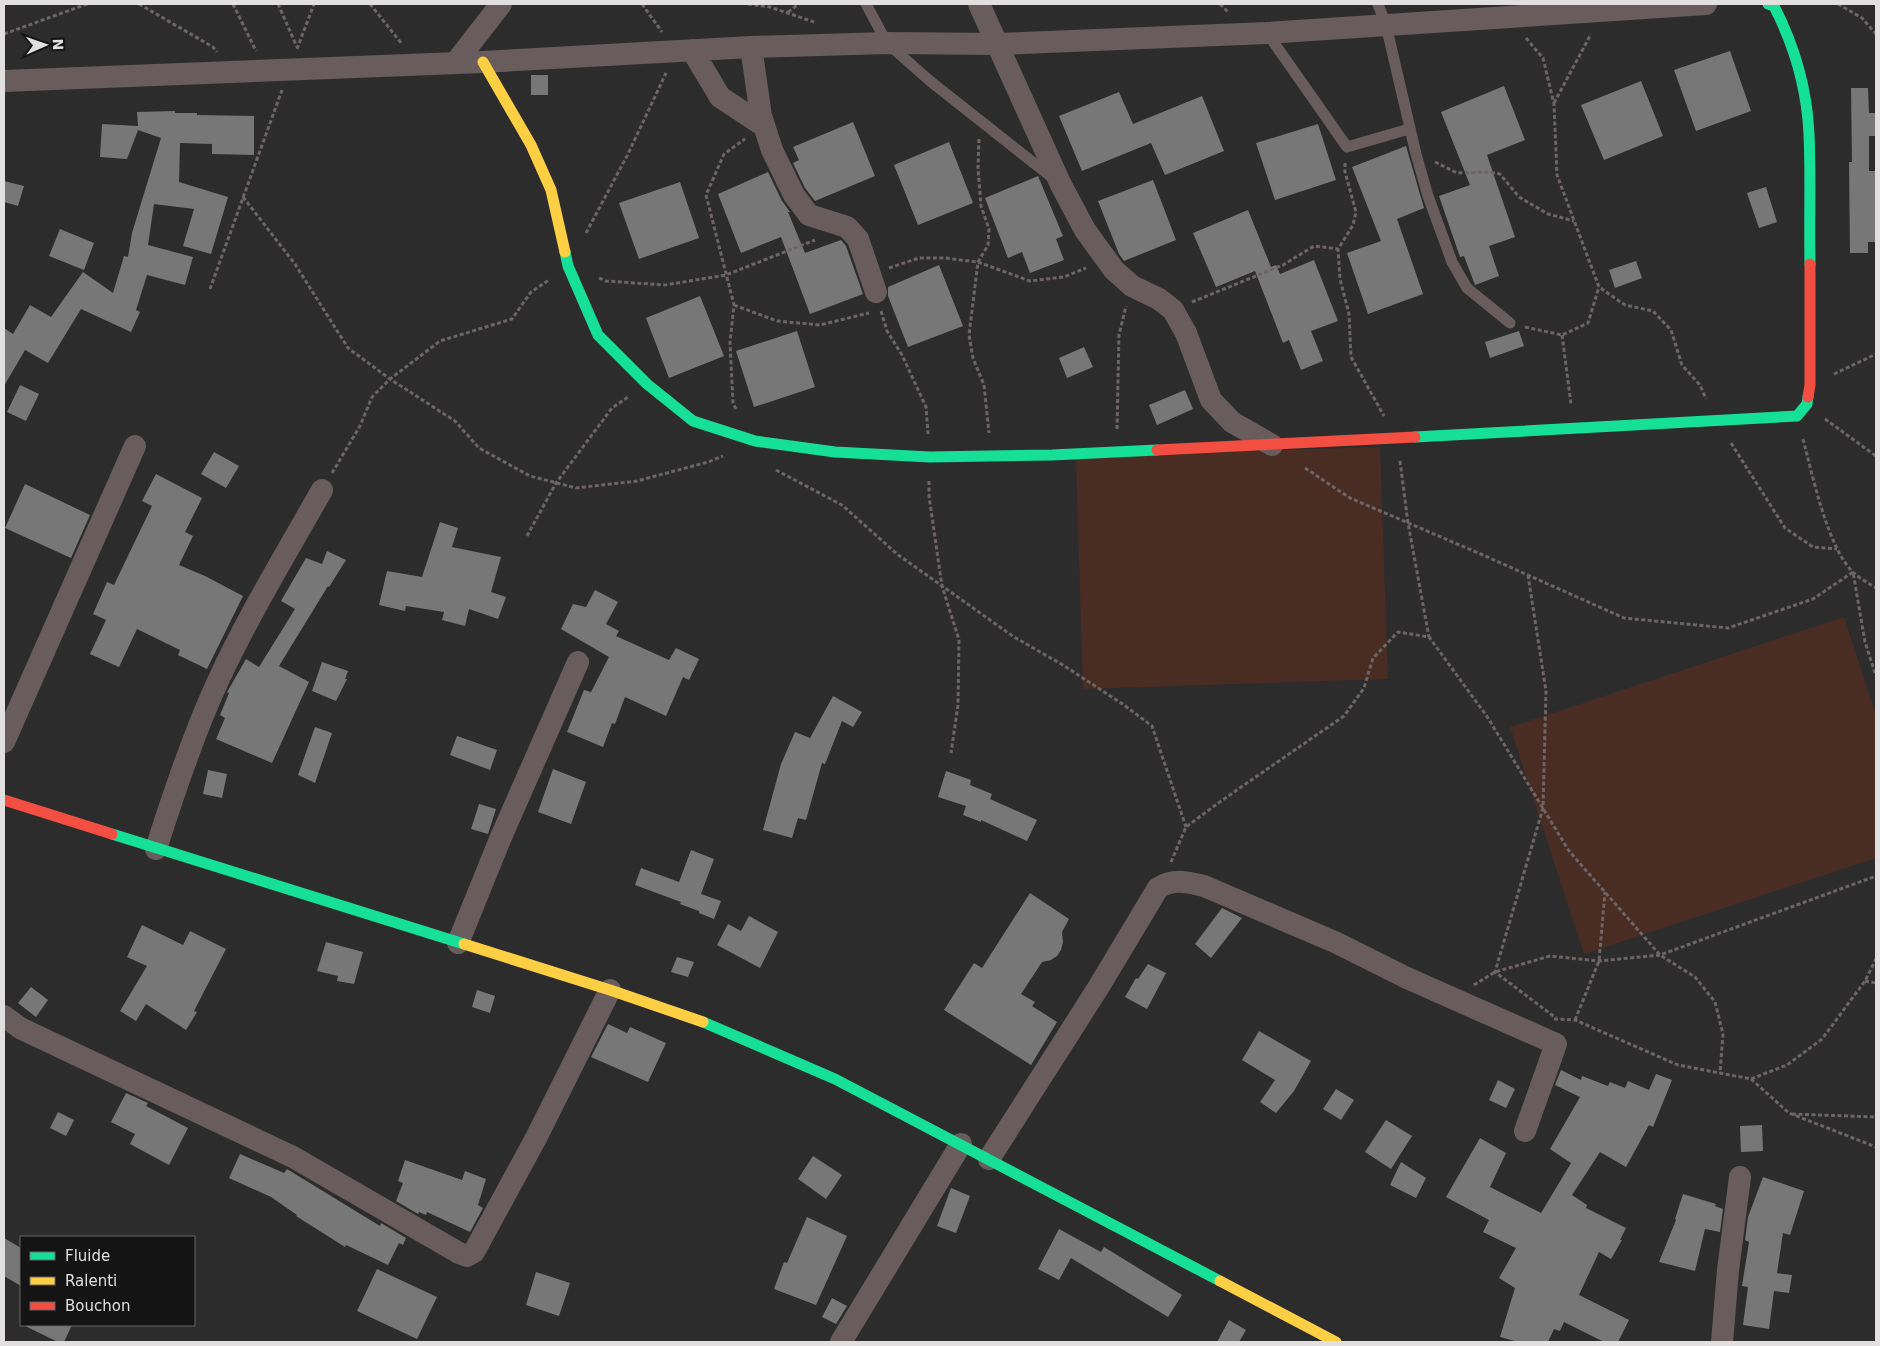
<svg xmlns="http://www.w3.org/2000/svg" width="1880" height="1346" font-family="'DejaVu Sans',sans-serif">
<rect width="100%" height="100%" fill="#2d2c2c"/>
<path fill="#492d23" d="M1380,447L1388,679L1083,689L1076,457Z
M1844,617L1876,715V858L1584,954L1510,727Z"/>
<path fill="#787777" d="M1730,51L1751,111L1696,131L1674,70Z
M531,75H548V95H531Z
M1641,81L1663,136L1604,160L1581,105Z
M1504,86L1525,140L1487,155L1515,237L1489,246L1499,276L1475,285L1464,256L1460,257L1439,196L1470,185L1441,112Z
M1851,88H1868L1869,113H1876V136H1869V171H1876V242H1868V253H1850L1849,162H1852Z
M1119,92L1133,124L1202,96L1224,151L1165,175L1151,143L1082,171L1059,116Z
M175,111V113H197V115L254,116V155L212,154V144L180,143L179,182L228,197L211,254L183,246L194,209L154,204L148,245L193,257L185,285L147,275L136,310L140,312L131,332L81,309L48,363L25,350L4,386V328L13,334L30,305L51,317L83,272L113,293L124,256L128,257L132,233L161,138L138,130L127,159L100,157L102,124L138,126L137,112Z
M853,122L875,176L815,201L805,188L793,163L799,160L793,147Z
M1318,124L1336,180L1275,200L1256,143Z
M949,142L973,203L918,225L894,165Z
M1406,146L1424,208L1397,219L1423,294L1368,314L1347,253L1381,241L1352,167Z
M768,172L782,201L790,212H788L805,253L841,240L846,246L863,294L810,314L781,237L741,253L718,194Z
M1038,176L1063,236L1056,239L1064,260L1030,273L1022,252L1008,258L985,198Z
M1153,180L1176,240L1124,261L1119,254L1098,201Z
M4,181L24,186L18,206L4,202Z
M680,182L699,238L639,259L619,203Z
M1766,187L1777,222L1759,228L1747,193Z
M1248,210L1271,267L1276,265L1280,274L1314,260L1338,321L1311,331L1323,361L1301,370L1289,340L1283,343L1255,271L1216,287L1193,233Z
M60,229L94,243L84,270L49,256Z
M1636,261L1642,278L1615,288L1609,270Z
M939,265L963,326L908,347L888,296V287Z
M700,296L724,356L669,378L646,318Z
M797,331L815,387L754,407L736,351Z
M1519,331L1524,346L1490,358L1485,342Z
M1084,347L1093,367L1067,378L1059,358Z
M20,385L39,394L26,421L7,412Z
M1185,390L1193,409L1157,425L1149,405Z
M214,452L239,466L226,488L201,474Z
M156,474L202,498L185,532L193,536L179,565L205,576L243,596L207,669L178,655L180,650L137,629L119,667L90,654L106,620L93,614L107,582L114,585L152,506L142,501Z
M25,484L90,515L71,558L5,528Z
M440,522L458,528L452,547L501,557L491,592L506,597L498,619L469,609L465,626L442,620L444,612L406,606L405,611L379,605L387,571L422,577Z
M327,551L346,560L329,587L328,586L279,666L309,682L272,763L216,739L225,718L220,715L229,693L227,692L230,687L246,659L259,667L295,609L281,601L306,558L322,564Z
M595,590L618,602L606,624L619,631L616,636L669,660L676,648L699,659L689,680L683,677L666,716L625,697L615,724L612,723L603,747L567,732L584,690L591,692L609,657L561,629L573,604L586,607Z
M322,662L348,671L345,679H347L336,701L312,691Z
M833,696L862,712L853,727L842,721L825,764L822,763L806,820L798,818L792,838L763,830L781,764L795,732L810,738Z
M315,727L332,733L315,783L298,775Z
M457,736L497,750L490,770L450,755Z
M553,769L586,782L571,824L538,812Z
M208,770L227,774L222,798L203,794Z
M946,771L971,780L970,785L992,794L990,799L1037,820L1027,841L981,820V822L963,815L966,806L938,797Z
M479,804L496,809L488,834L471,829Z
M691,850L714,859L701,894L721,901L714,919L699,913V911L680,904L681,902L635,885L641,868L679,882Z
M1030,893L1069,919L1062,932L1063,942L1061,950L1057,956L1051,960L1042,962L1021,994L1035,1002L1032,1006L1057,1022L1031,1065L944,1010L974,963L982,968Z
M1222,908L1242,918L1211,958L1195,944Z
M749,916L778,932L760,968L717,945L728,924L741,931Z
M142,925L183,945L190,931L226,949L194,1011L197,1012L186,1030L146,1004L136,1021L120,1011L147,966L127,957Z
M326,942L363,952L354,984L337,981L338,976L317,971Z
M677,957L694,962L688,977L671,972Z
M1148,964L1166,973L1147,1009L1125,997L1136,978L1138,979Z
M31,987L48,1000L36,1017L18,1003Z
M477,990L495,996L490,1013L472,1007Z
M608,1024L627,1033L630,1027L666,1043L648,1082L591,1057Z
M1259,1031L1311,1061L1294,1091L1276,1113L1260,1102L1275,1080L1242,1060Z
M1561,1070L1581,1080L1582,1076L1608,1086L1610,1082L1625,1088L1628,1081L1649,1090L1656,1074L1672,1080L1653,1127L1649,1125L1626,1167L1600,1152L1572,1195L1587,1205L1586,1208L1626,1228L1620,1240H1622L1611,1259L1599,1252L1579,1295L1629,1320L1618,1342H1604L1564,1322L1560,1331L1554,1329L1548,1342H1518L1500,1337L1515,1288L1499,1278L1516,1248L1483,1232L1489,1220L1446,1197L1480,1138L1506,1153L1490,1187L1541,1213L1571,1163L1550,1149L1580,1097L1555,1085Z
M1498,1080L1515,1089L1506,1108L1489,1100Z
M1336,1089L1354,1100L1341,1120L1323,1109Z
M126,1093L148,1103L146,1106L188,1128L169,1165L130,1144L135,1134L111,1122Z
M58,1112L74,1120L66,1136L50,1128Z
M1386,1120L1412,1136L1391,1169L1365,1152Z
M1762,1125L1763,1151L1741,1152L1740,1126Z
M240,1154L284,1173L287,1169L380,1226L381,1223L406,1238L403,1245L399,1243L388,1265L346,1245L345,1247L296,1216L297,1215L271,1197L229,1178Z
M813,1156L842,1175L826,1199L798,1179Z
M405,1160L462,1180L465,1171L486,1179L478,1205L483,1208L470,1232L427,1212L426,1215L419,1212L418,1214L396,1201L403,1183L398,1181Z
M1401,1162L1426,1178L1416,1198L1390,1185Z
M1763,1177L1804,1191L1790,1235L1783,1233L1777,1273L1792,1275L1789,1293L1774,1291L1769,1329L1743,1325L1748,1287L1742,1286L1749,1242L1745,1240L1748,1217Z
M951,1188L970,1196L956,1233L937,1226Z
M1683,1194L1716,1204L1715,1206L1723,1209L1720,1232L1705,1229L1695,1271L1659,1262L1676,1220L1675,1219Z
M807,1217L847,1236L816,1305L774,1289L784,1262L787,1263Z
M1059,1229L1101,1252L1104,1247L1182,1295L1168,1317L1071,1258L1059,1280L1038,1269Z
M4,1238L21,1248V1286L4,1276Z
M377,1269L437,1297L417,1339L357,1311Z
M536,1272L570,1283L559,1316L526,1305Z
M832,1298L847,1306L836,1324L822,1317Z
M1229,1320L1246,1330L1239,1342H1217Z
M23,1325H72L64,1342H58Z"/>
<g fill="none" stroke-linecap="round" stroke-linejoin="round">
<path stroke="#6d6465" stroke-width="3" stroke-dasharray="4 2.5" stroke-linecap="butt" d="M139,4L213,47L217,52
M233,4L256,51
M278,4L297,47
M370,4L402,44
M642,4L662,32
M748,4L770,7L814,22
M1220,4L1228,12
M1838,4L1862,18L1876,34
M788,12L799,4
M4,34L87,4
M1526,38L1543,58L1554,104L1557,175L1599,287L1625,305L1653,311L1671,330L1682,365L1700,385L1706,399
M297,49L314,4
M1554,103L1591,34
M979,139L978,168L981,206L989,229L988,245L978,262L969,335L973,358L984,385L989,433
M1435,162L1457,173L1487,172L1500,174L1519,197L1548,214L1574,221
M1345,163V172L1356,212L1353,225L1338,249L1340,279L1349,314L1351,357L1384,416
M243,197L295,264L348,348L390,379L455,421L479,448L530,476L576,488L637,481L708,462L723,456
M586,233L628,154L666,73
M889,268L919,258H945L978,262L1030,281L1064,277L1086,268
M599,278L606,281L665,285L726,275L815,240
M210,289L282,90
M1192,302L1283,265L1314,246L1338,249
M734,305L777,321L820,325L869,313
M881,311L887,331L902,355L926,407L928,434
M1525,327L1562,335L1588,323L1599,287
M1562,335L1571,404
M1834,374L1876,354
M736,409L733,403L730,342L734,305L706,195L724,154L745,139
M1825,419L1876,456
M1117,429L1119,335L1126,306
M1803,439C1812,473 1828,550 1854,573C1860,579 1869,583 1876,588
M1731,443L1785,528L1813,547L1837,549
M1400,461L1408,523L1429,637
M1305,468L1350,498L1483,555L1624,618L1728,628L1813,599L1853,572L1865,642L1876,676
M776,470L842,505L897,554L1014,637L1063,665L1124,705L1152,726L1186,827
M332,473L360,426L372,397L390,379L440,341L512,319L531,292L549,280
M929,481V496L942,586L959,640L958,705L951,753
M527,536L556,483L612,408L628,397
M1528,575L1546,691L1543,808L1495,972L1556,1018
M1171,862L1186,827L1221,801L1344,716L1364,688L1373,658L1398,632L1429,637L1488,718L1569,851L1660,955L1695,977L1715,1002L1723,1034L1720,1073
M1865,981L1876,983
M1474,985L1495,972L1550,956L1599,961L1660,955L1876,876
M1554,1019L1575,1020L1678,1065L1751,1079L1787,1065L1822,1039L1865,981L1876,959
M1575,1020L1599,961L1605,892
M1751,1079L1789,1113L1876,1147
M1792,1114L1876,1117"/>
<path stroke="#685c5c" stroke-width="11" d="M866,4L887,43L930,81L1054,179
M1378,4L1386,25L1416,154L1428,196L1452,262L1467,288L1510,323
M1267,33L1347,147L1409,129"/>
<path stroke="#685c5c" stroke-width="22" d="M979,4L1061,185L1085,230L1114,270L1132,286L1159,299L1173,310L1186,333L1211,400L1232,422L1272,445
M751,47L761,116L772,150L794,195L809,215L847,227L858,239L876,292
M692,50L720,97L764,126
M456,62L501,4
M4,81L483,62L751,47L887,43L998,44L1267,33L1706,4
M4,742L135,446
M156,849C174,792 193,735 218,681C248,616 287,552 322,490
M458,943L501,837L578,662
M4,1016L20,1028L293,1157L459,1253L467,1256L474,1252L536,1138L610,990
M989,1159L1098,988L1158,888C1174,878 1187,882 1204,886L1337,943L1407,978L1556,1044L1525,1131
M841,1342L961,1144
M1722,1342L1728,1270L1740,1177"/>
<path stroke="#16e098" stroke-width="11" d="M1768,4L1774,6C1794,45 1807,90 1809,134C1811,177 1809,221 1810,264
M565,252L568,266L598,335L647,384L693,421L755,441L835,452L930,457L1052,455L1157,450
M1415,437L1797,416L1807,404L1808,397
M112,834L464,944
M703,1022L835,1079L1220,1281"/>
<path stroke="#ffcf43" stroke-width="11" d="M483,62L531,145L551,190L565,252
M464,944L610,990L703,1022
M1220,1281L1336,1342"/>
<path stroke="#f24e42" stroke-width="11" d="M1808,397L1810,385V264
M1157,450L1415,437
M4,800L112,834"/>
</g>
<rect width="1880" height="1346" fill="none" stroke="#e1dfe0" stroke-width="10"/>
<rect x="20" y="1236" width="175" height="90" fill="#151414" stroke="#676566"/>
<rect x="30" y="1252" width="25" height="8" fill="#16e098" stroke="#676566"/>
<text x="65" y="1261" font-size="15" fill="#e1dfe0">Fluide</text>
<rect x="30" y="1277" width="25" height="8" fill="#ffcf43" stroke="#676566"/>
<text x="65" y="1286" font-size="15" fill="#e1dfe0">Ralenti</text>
<rect x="30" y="1302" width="25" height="8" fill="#f24e42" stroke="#676566"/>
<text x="65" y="1311" font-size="15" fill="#e1dfe0">Bouchon</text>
<g transform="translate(45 45) rotate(88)" stroke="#151414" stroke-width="4" paint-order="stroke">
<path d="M0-4L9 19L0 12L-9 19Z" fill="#e1dfe0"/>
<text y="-8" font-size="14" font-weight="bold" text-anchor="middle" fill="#e1dfe0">N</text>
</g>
</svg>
